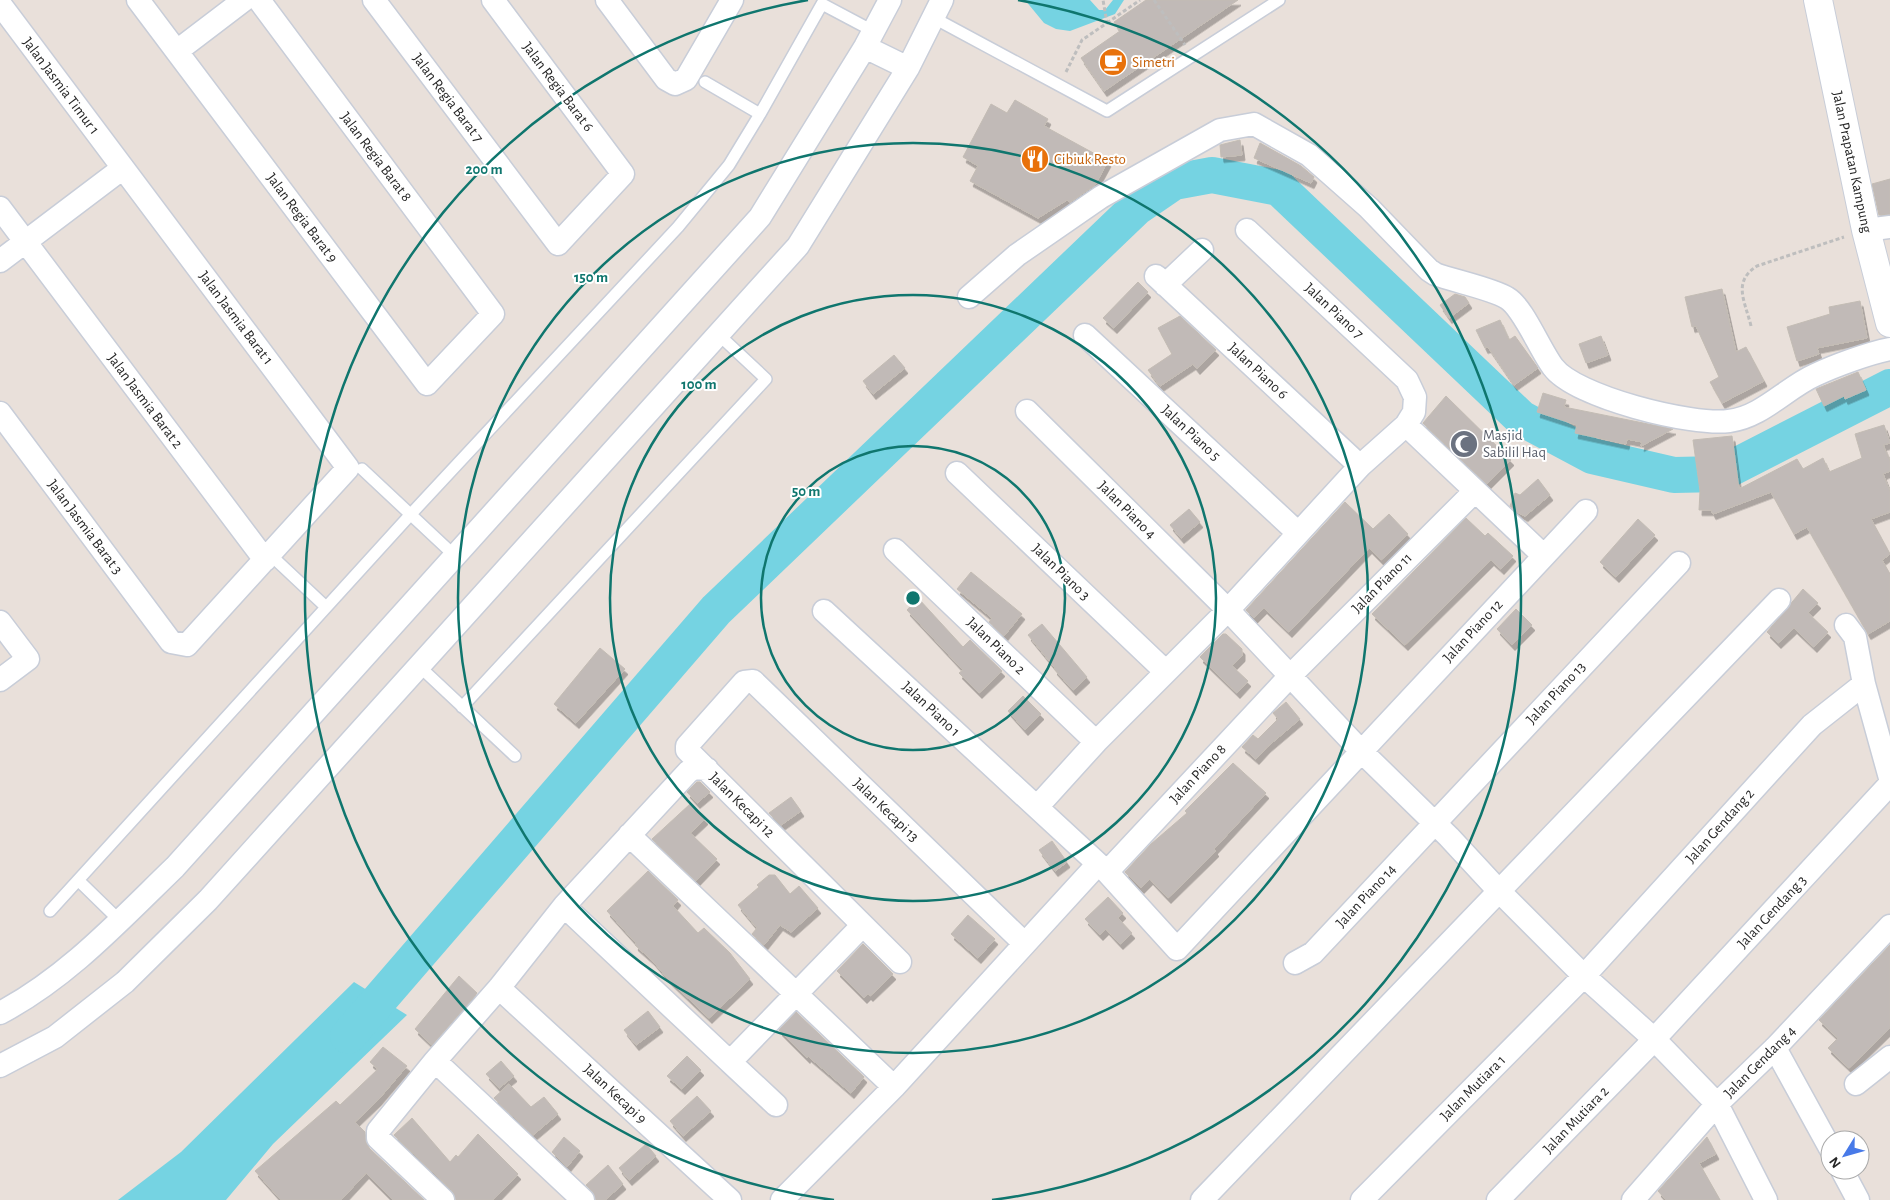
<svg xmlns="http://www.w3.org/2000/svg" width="1890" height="1200" font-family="'Alegreya Sans',sans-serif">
<defs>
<filter id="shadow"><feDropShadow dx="3" dy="5.5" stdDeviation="0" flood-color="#0004"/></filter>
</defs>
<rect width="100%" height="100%" fill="#e9e0da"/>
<path fill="#75d3e2" d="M1025,0H1090L1099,10H1105L1113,0H1124L1115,14L1070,31L1056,29L1044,23Z
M354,982L407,1015L273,1144L226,1200H118L181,1152Z"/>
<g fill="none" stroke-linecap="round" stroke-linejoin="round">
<path stroke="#75d3e2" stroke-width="36" d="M348,1036L716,610L1136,208L1174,182L1212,175L1279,188L1521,418L1592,456L1674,475L1720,474L1890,387"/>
</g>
<path fill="#c1bab7" stroke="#c3bcb4" filter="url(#shadow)" d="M1146,0H1238L1104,91L1081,58L1120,31L1114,22Z
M1015,100L1048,119L1044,126L1108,161L1095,185L1070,202L1067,200L1038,218L970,181L978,166L963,157L991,104L1007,113Z
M1240,140L1242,155L1221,157L1220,145Z
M1260,143L1301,166L1314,177L1311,183L1254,158Z
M1890,179V214L1879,215L1872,184Z
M1138,282L1148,292L1114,328L1103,318Z
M1722,289L1736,352L1746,347L1764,381L1722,403L1710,382L1719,377L1696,326L1692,327L1685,297Z
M1455,294L1465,297L1469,303L1449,318L1440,305Z
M1860,301L1867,338L1817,348L1819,354L1797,361L1787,327L1830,314L1829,307Z
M1180,316L1216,350L1197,369L1193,364L1160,386L1148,370L1172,354L1158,328Z
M1500,320L1509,340L1515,336L1538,368L1514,385L1488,347L1485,348L1476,330Z
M1601,336L1608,355L1586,363L1579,344Z
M894,355L905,368L873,394L863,381Z
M1858,372L1866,390L1845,399L1844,396L1824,406L1816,389Z
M1543,393L1566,400L1564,407L1673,429L1641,446L1642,442L1627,439L1626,444L1575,433L1577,425L1537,412Z
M1446,396L1511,460L1487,484L1423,423Z
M1884,425L1890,443L1883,445L1890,461V471L1883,474L1890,492V512L1871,519L1890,554L1882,560L1890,574V621L1868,634L1807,527L1794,534L1771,492L1713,514L1711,510H1699L1700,491L1693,440L1732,436L1739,489L1797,459L1803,469L1823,458L1829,472L1862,458L1855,434Z
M1538,479L1550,495L1525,516L1517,512L1510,506L1515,493L1520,495Z
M1345,502L1373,529L1389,514L1408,534L1381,560L1369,548L1289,632L1264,608L1254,618L1246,610Z
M1189,509L1200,522L1181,538L1170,525Z
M1466,518L1485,536L1488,533L1513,556L1501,569L1491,560L1405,645L1372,614Z
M1638,519L1655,535L1616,577L1600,562Z
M971,572L1022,614L1004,636L989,622L992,618L957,589Z
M1803,589L1818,603L1808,613L1828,632L1814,647L1794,628L1778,643L1767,632Z
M918,598L963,647L970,640L1002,671L979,693L959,673L963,670L907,610Z
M1516,609L1532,625L1512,645L1497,629Z
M1042,624L1087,677L1073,690L1054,669L1055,668L1028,635Z
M1223,634H1226L1242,649V656L1232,666L1248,681L1237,693L1200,657Z
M600,648L625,669L576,723L554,704Z
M1023,696L1041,714L1025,730L1008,711Z
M1286,702L1300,719L1267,747L1256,759L1242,747L1253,735L1258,739L1278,719L1273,713Z
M1233,763L1266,793L1214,849L1216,851L1168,898L1150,879L1141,888L1125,872L1151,844L1187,813L1185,811Z
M697,782H700L710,792L697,803L687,792Z
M791,797L801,811L781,825L769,813Z
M690,804L705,819L690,833L717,859L696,881L652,839Z
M1052,841L1067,862L1055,871L1039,850Z
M648,871L678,900L673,906L698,933L704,928L730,953L750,979L709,1018L668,979L652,960L635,945L636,943L607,911Z
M769,875H775L790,894L799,886L818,908L791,932L780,925L764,945L752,934L757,928L738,905L759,887L757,885Z
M1108,897L1123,913L1118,918L1132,933L1120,944L1106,929L1100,935L1085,919Z
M968,915L995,939L978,958L951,934Z
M863,944L893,974L870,996L868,994L864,998L837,971Z
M1890,945V1028L1849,1068L1828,1048L1838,1038L1819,1020Z
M459,976L477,993L432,1045L415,1029Z
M648,1011L660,1027L636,1045L624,1030Z
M796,1012L864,1077L851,1093L808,1056L807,1058L779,1030Z
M383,1047L407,1066L378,1100L355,1122L365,1132L366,1143L369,1148L424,1200H393L366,1173L341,1200H281L255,1171L336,1101L340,1105L378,1069L370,1062Z
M687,1056L701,1070L682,1089L667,1076Z
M501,1061L514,1076L499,1088L486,1074Z
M509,1084L531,1107L544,1097L558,1114L533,1135L494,1098Z
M697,1096L711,1111L683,1136L670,1121Z
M412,1118L450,1162L456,1155L458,1157L478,1134L518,1174L493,1200H456L452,1190L394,1135Z
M564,1137L580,1151L567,1167L552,1152Z
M1707,1137L1716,1154L1699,1163L1720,1200H1666L1658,1191Z
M646,1144L656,1156L629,1180L619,1168Z
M608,1165L623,1184L605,1200H596L592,1191L586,1185Z"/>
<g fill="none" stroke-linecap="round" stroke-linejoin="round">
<defs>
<path id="lane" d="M934,18L1107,111L1279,0
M705,82L760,114
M362,469L455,556
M277,561L326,607
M419,666L515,756
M462,707L766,379L718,334
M78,880L120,921
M50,911L411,514L678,227L729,165L760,114L822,4L873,31"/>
<path id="street" d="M138,0L427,384L493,314L259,0
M374,0L558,244L623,174L493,0
M607,0L666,79L675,84L686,79L732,0
M0,4L348,468L187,645L171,642L0,413
M865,47L908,68
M177,51L244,0
M0,208L265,560
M1866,230L1890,227
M0,261L123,168
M1156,276L1360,466
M1165,285L1202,250
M969,297L1017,255L1101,197L1220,130L1254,124L1309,155L1369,208L1429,270L1435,274C1454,281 1493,289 1507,298C1523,307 1540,350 1553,367C1575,397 1692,426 1729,421C1762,417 1786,388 1815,375C1834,366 1869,353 1890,349
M1085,335L1297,532
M1027,411L1228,610L1361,751L1449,837L1499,891L1584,976L1654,1039L1717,1104L1766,1200
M1406,425L1544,556
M957,473L1165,671
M895,550L1096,742
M824,611L1107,872L1177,949L1586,511
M0,622L28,659L0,680
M1846,625L1855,637L1864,684L1890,778
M1037,807L1096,742L1228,610L1360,466L1406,425L1414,412L1415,397L1407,380L1247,230
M629,835L894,1087
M1107,872L1290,676L1475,491
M564,906L688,772L694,768L707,769
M900,962L687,750V746L744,682L753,681L1024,943
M1295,963L1313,953L1679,563
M499,988L730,1200
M0,1013C68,977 120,920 175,867L760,217L865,47L890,0
M1775,1048L1830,1148
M435,1061L499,988L564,906L730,1062L862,926
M730,1062L776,1105
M0,1066L55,1037L125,982L208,900L798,246L908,68L942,0
M1856,1084L1890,1057
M1842,1170L1858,1200
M443,1200L378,1138V1131L435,1061L583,1200
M782,1200L894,1087L1097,865
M1202,1200L1779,600
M1362,1200L1584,976L1812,725L1864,684
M1498,1200L1646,1048L1890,784
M1633,1200L1717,1104L1775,1048L1890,926"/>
<path id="secondary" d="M1818,0L1866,230L1890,323"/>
</defs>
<use href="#lane" stroke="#c8cdd8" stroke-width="14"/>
<use href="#street" stroke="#c8cdd8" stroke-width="25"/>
<use href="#secondary" stroke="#c8cdd8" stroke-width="30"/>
<path stroke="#bebebe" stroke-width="3" stroke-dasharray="4 2.5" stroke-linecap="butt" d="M1154,0L1185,45
M1107,23L1140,0
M1066,72L1082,40L1107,23L1103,0
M1751,326C1745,301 1732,282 1757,266L1844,237"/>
<use href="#lane" stroke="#fff" stroke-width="11"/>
<use href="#street" stroke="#fff" stroke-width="22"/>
<use href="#secondary" stroke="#fff" stroke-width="28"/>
</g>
<g fill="none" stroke="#0f766e" stroke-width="2.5">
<circle cx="913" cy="598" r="152"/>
<circle cx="913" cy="598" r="303"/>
<circle cx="913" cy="598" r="455"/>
<path d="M834 1200A607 607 0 0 1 808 0M1018 0A607 607 0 0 1 992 1200"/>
</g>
<defs>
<symbol id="cafe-disc" viewBox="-11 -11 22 22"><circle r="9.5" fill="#e8710a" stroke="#fff"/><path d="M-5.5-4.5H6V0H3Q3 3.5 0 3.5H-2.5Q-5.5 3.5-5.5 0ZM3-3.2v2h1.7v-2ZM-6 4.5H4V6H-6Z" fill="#fff"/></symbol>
<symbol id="restaurant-disc" viewBox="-11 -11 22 22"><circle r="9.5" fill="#e8710a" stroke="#fff"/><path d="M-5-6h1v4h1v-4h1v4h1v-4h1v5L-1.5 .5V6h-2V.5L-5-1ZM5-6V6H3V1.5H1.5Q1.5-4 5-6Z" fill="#fff"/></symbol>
<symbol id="mosque-disc" viewBox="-11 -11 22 22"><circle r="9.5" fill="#6b7280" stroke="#fff"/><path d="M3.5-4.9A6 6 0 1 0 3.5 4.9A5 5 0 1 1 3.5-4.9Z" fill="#fff"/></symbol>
</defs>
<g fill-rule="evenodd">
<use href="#cafe-disc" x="1097" y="46" width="32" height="32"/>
<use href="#restaurant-disc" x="1019" y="143" width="32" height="32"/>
<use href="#mosque-disc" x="1448" y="428" width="32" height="32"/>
</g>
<g text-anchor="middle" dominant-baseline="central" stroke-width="4" stroke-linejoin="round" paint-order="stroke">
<g font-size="15" fill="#c56008" stroke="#fff" text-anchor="start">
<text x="1132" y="62">Simetri</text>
<text x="1054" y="159">Cibiuk Resto</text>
</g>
<g font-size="15" fill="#272727" stroke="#fff">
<text transform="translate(61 86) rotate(53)">Jalan Jasmia Timur 1</text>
<text transform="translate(558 87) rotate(53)">Jalan Regia Barat 6</text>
<text transform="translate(448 98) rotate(53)">Jalan Regia Barat 7</text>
<text transform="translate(376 157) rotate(53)">Jalan Regia Barat 8</text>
<text transform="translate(1852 162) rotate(78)">Jalan Prapatan Kampung</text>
<text transform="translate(302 218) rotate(53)">Jalan Regia Barat 9</text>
<text transform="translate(1334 311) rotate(43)">Jalan Piano 7</text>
<text transform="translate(236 318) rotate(53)">Jalan Jasmia Barat 1</text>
<text transform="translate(1258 371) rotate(43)">Jalan Piano 6</text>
<text transform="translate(145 401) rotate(53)">Jalan Jasmia Barat 2</text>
<text transform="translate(1191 433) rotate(43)">Jalan Piano 5</text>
<text transform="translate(1127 510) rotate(45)">Jalan Piano 4</text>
<text transform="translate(85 527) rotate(53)">Jalan Jasmia Barat 3</text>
<text transform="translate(1061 572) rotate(44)">Jalan Piano 3</text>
<text transform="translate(1382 583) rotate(-45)">Jalan Piano 11</text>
<text transform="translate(1473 631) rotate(-47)">Jalan Piano 12</text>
<text transform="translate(996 646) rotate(44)">Jalan Piano 2</text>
<text transform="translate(1556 693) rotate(-47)">Jalan Piano 13</text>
<text transform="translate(931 709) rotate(43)">Jalan Piano 1</text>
<text transform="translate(1198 774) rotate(-47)">Jalan Piano 8</text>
<text transform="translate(742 805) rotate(45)">Jalan Kecapi 12</text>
<text transform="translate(886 810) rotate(44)">Jalan Kecapi 13</text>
<text transform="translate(1720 826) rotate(-48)">Jalan Gendang 2</text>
<text transform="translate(1366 896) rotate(-47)">Jalan Piano 14</text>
<text transform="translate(1772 912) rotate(-47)">Jalan Gendang 3</text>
<text transform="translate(1760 1062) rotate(-45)">Jalan Gendang 4</text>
<text transform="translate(1473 1088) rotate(-45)">Jalan Mutiara 1</text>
<text transform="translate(615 1094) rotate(43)">Jalan Kecapi 9</text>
<text transform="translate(1576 1120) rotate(-46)">Jalan Mutiara 2</text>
</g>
<g font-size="15" fill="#5b616d" stroke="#fff" text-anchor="start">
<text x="1483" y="435">Masjid<tspan x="1483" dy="17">Sabilil Haq</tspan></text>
</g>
</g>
<circle cx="913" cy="598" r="8" fill="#0f766e" stroke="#fff" stroke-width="2.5"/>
<g font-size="15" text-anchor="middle" font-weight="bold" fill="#0f766e" stroke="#fff" stroke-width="4" stroke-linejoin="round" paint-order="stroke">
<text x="484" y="174">200 m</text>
<text x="591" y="282">150 m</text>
<text x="699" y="389">100 m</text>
<text x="806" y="496">50 m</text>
</g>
<g transform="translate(1845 1155) rotate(233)"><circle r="24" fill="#ffffff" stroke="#a9a9a9"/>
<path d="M0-4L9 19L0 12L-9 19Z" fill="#487ae8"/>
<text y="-8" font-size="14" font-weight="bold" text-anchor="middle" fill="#272727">N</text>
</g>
</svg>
